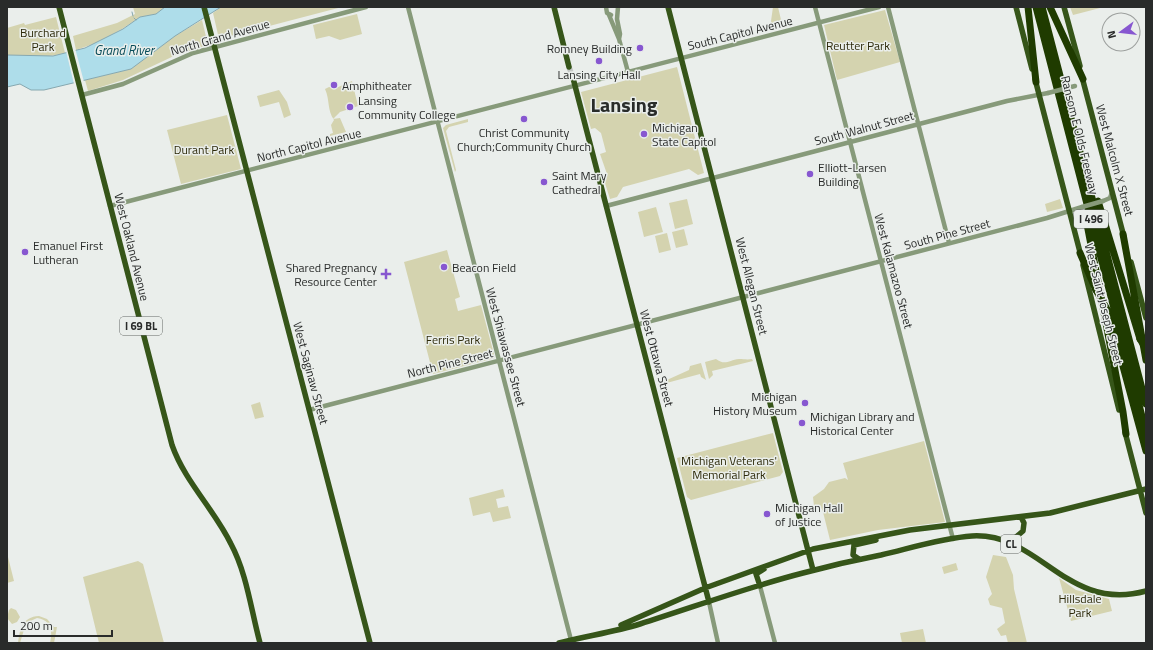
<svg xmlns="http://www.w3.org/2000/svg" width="1153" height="650" font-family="'Titillium Web',sans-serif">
<rect width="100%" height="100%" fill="#eaeeeb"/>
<path fill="#d4d3af" d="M133,7H165L156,14L140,17L122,29L96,43L76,50L73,36L117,23L135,14Z
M221,7H342L219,39L213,13Z
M773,7H778L782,24L772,27L771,21Z
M1070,7H1104L1073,15Z
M885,10L900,62L837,80L824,25Z
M357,14L362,34L340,40L329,36L316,39L313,25Z
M56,17L65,53C46,59 27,55 7,55V28L24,23L25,25Z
M202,20L208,45L176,55L123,80L88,91L85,80L131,69L175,36Z
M677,67L704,173L698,175L689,169L623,187L617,197L610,199L604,180L607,174L600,154L606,152L601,133L595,128L591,129L581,92Z
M352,81L358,106L340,112L333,119L340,118L346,132L330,136V134L333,133L331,125L334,120C327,110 330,100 325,89L329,87L336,88Z
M279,90L287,102L291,115L284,118L279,102L260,107L257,96Z
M227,115L241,169L181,184L167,130Z
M468,119V122L449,127L446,131L456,170L455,172L443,128L446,125Z
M687,199L693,224L675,229L669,203Z
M1060,199L1063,208L1047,212L1045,204Z
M656,207L663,232L644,237L638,212Z
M684,229L688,245L676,248L672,232Z
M667,233L671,250L659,253L655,236Z
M447,250L460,297L455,299L458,311L481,305L495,358L433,374L404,262Z
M716,359C725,366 729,360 739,359C744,359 747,360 752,359L753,361L712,371L713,375L709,379L705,362Z
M701,363L706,380L701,377L700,374L659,385L658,384L689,370L690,366Z
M260,402L264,417L255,419L251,405Z
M773,433L783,472L780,476L691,500L687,497L677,458Z
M924,441L945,522L878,530L830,540L823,512L835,508L823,511L821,508L814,506L813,497L824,489L829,482L845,478L848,480L843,463Z
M503,489L505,497L496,499L498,508L508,506L511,518L493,522L490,512L473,516L469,498Z
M7,553L14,581L7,583Z
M993,555L1006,557L1013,575L1014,589L1027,643H1008L1006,635L1001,636L997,629L1005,623L1002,608L990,605L988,599L992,594L986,577Z
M138,561L143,564L164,643H99L83,577Z
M956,563L958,570L944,574L942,567Z
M1059,578L1076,590L1109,599L1112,611L1071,621Z
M11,608L16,610L20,617L17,622L12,624L7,618L9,610Z
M39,616L47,619L54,627H57L54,643H50C53,631 51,620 37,618L26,623L20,643H18C20,629 22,617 39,616Z
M923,629L926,643H902L900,633Z"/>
<path fill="#aeddea" stroke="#86a8b0" d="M165,7H221L175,36L131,69L44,90H31L20,84L7,87V55L53,56L85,48L123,29L140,17L156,14Z"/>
<path fill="#eaeeeb" d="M75,48L84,82L74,84L66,51Z"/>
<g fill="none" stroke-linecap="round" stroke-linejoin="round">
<path stroke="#86a8b0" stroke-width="1" d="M132,12L133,16
M134,18L136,20"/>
<path stroke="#c3c7c4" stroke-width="5.5" stroke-dasharray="5.5 3" stroke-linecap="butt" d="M569,67L573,78"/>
<path stroke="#879a7a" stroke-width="4.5" d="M408,7L571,640
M606,7L607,13L611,15
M618,7L617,19L620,34L619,39
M815,7L953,539
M888,7L949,243
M609,15L619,39L628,72
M82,95L123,84L193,53L366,7
M1103,201L1110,198L1112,192
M110,206L879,7
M606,206L1007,101L1048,93
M309,410L1047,218L1082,207
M760,586L775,643
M709,602L718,643"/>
<path stroke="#365519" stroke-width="5.5" d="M59,7L172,445C185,482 214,509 231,544C247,574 251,610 260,643
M204,7L370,643
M554,7L569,67
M668,7L813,570
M1016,7L1032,69
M1064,7L1080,66
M1082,77L1124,237
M573,78L709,602
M1035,79L1081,256
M1131,262L1146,318
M1083,265L1119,410
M1125,432L1146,513
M1005,541L1016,537L1023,531L1024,523L1021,517
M859,559L853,555L854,545L876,540
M760,586L756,574L764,569
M621,625L705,588L813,549L910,530L1050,513L1146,489
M559,643C586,636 614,632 640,624C694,607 748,587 803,573C829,566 855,560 881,555C911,548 942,538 972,536C1040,532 1066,613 1146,591"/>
<path stroke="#1f3b00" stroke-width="7" d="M1028,7L1036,82
M1036,7L1146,432
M1042,7L1146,404
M1050,7L1083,79
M1098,201L1140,339
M1087,224L1123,412L1126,434
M1123,234L1146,360
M1080,253L1096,290
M1108,311L1146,451"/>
<path stroke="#879a7a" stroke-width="4.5" d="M1048,93L1075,86
M1082,207L1103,201"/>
<path stroke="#1f3b00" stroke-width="7" d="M1096,290L1108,311
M1140,339L1146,349"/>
</g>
<g fill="#8757d0" stroke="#eaeeeb" stroke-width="1.5">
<circle cx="640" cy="48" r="4"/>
<circle cx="599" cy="61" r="4"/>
<circle cx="334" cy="85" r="4"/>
<circle cx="350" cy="107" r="4"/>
<circle cx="524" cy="119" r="4"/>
<circle cx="644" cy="134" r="4"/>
<circle cx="810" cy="174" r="4"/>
<circle cx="544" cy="182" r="4"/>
<circle cx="25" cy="252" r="4"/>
<circle cx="444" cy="267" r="4"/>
<path d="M384 268h4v4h4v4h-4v4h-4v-4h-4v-4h4z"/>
<circle cx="805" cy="403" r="4"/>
<circle cx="802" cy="423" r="4"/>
<circle cx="767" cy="514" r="4"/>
</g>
<g text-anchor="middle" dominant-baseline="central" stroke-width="3" stroke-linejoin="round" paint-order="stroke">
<g fill="#eaeeeb" stroke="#636664" stroke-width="1">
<rect x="1074" y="210" width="34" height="18" rx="3"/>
<rect x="120" y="317" width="42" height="18" rx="3"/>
<rect x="1001" y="535" width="20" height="18" rx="3"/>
</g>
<g font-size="11" font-weight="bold" fill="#292b2a">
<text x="1091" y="219">I 496</text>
<text x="141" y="326">I 69 BL</text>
<text x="1011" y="544">CL</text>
</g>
<g font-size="12" fill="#2d2a0a" stroke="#eaeeeb">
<text x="43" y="32">Burchard<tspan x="43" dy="14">Park</tspan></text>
<text x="858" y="45">Reutter Park</text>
<text x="204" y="149">Durant Park</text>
<text x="453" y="339">Ferris Park</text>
<text x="729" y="460">Michigan Veterans'<tspan x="729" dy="14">Memorial Park</tspan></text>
<text x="1080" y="598">Hillsdale<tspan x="1080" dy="14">Park</tspan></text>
</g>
<g font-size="12" fill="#292b2a" stroke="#eaeeeb">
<text transform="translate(740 33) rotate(-14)">South Capitol Avenue</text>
<text transform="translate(220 37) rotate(-16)">North Grand Avenue</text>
<text transform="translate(864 128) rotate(-15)">South Walnut Street</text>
<text transform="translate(1080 135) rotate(76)">Ransom E Olds Freeway</text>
<text transform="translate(309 145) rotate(-14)">North Capitol Avenue</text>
<text transform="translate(1115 160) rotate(75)">West Malcolm X Street</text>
<text transform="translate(947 234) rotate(-15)">South Pine Street</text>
<text transform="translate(132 247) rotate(76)">West Oakland Avenue</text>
<text transform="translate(894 271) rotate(75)">West Kalamazoo Street</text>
<text transform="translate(752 286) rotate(76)">West Allegan Street</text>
<text transform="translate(1104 304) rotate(76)">West Saint Joseph Street</text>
<text transform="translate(506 347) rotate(75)">West Shiawassee Street</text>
<text transform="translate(657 358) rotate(75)">West Ottawa Street</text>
<text transform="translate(450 363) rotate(-14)">North Pine Street</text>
<text transform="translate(311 373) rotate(75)">West Saginaw Street</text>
</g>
<g font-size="12" fill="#292b2a" stroke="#eaeeeb" text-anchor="start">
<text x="632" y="48" text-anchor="end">Romney Building</text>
<text x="599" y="74" text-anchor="middle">Lansing City Hall</text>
<text x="342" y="85">Amphitheater</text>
<text x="358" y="100">Lansing<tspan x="358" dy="14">Community College</tspan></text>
<text x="652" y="127">Michigan<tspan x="652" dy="14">State Capitol</tspan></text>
<text x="524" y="132" text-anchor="middle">Christ Community<tspan x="524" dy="14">Church;Community Church</tspan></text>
<text x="818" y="167">Elliott-Larsen<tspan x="818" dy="14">Building</tspan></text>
<text x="552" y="175">Saint Mary<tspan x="552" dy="14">Cathedral</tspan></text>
<text x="33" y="245">Emanuel First<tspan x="33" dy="14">Lutheran</tspan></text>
<text x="377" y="267" text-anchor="end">Shared Pregnancy<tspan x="377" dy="14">Resource Center</tspan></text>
<text x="452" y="267">Beacon Field</text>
<text x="797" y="396" text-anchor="end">Michigan<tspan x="797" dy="14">History Museum</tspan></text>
<text x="810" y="416">Michigan Library and<tspan x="810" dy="14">Historical Center</tspan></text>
<text x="775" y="507">Michigan Hall<tspan x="775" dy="14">of Justice</tspan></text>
</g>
<g font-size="13" font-style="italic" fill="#084c5a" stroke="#eaeeeb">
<text x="124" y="50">Grand River</text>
</g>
<g font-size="20" font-weight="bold" fill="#292c2a" stroke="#eaeeeb">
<text x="624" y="104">Lansing</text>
</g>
</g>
<rect width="1153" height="650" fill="none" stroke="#292b2a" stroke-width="16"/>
<g transform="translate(1121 32) rotate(255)"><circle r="19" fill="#eaeeeb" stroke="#9da09e"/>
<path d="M0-3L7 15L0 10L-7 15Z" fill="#8757d0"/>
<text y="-6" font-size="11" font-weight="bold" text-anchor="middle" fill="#292b2a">N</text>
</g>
<path d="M14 630v6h98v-6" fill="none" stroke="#292b2a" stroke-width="2"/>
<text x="20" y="630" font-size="12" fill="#292b2a" stroke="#eaeeeb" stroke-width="3" paint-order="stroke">200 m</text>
</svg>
